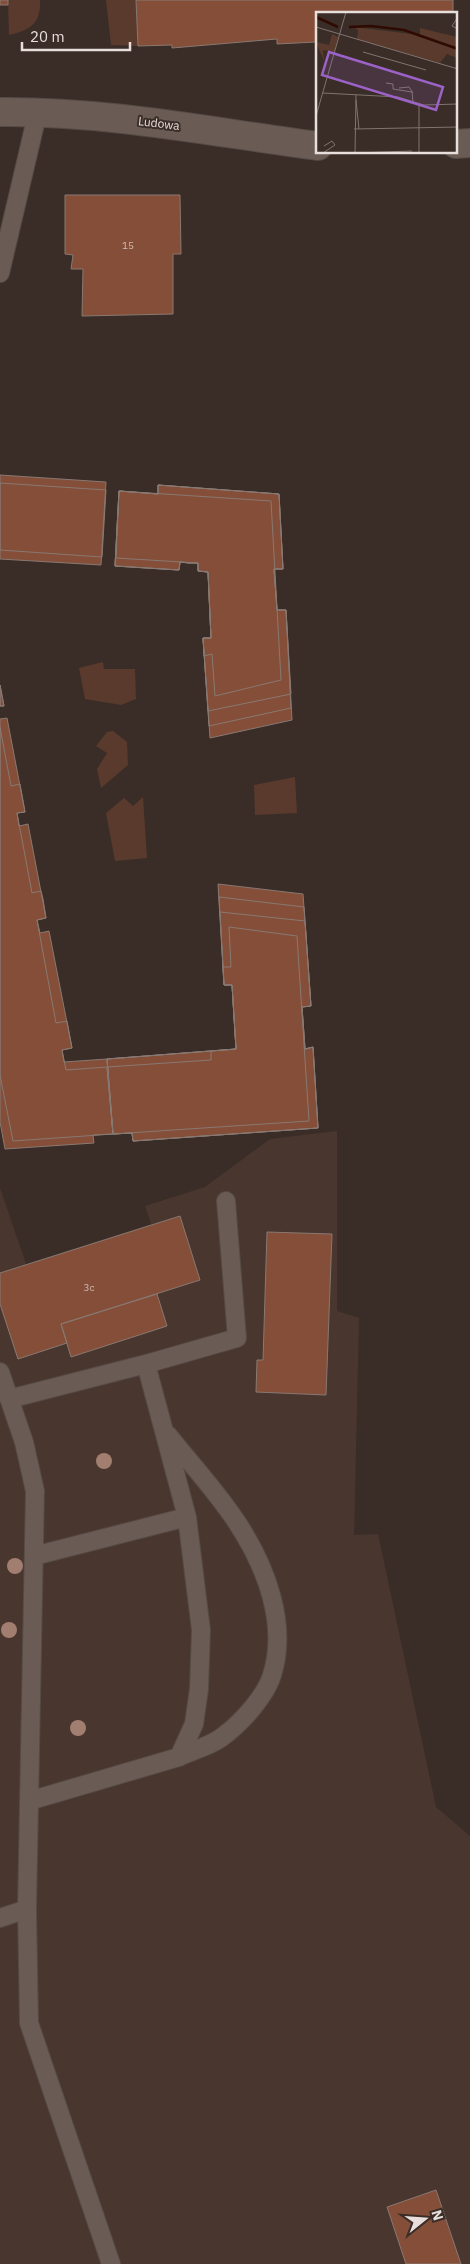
<svg xmlns="http://www.w3.org/2000/svg" width="470" height="2264" font-family="'IBM Plex Sans',sans-serif">
<rect width="100%" height="100%" fill="#3a2d27"/>
<path fill="#49362f" d="M337,1131V1311L359,1318L354,1535L378,1534L436,1807L470,1836V2264H0V1188L26,1264L151,1224L145,1206L205,1187L270,1139Z"/>
<path fill="#593a2d" d="M8,0H40C41,24 30,30 9,35Z
M106,0H136L138,46L111,45Z
M103,662L104,669H135L136,699L121,705L85,699L79,668Z
M113,731L127,742L128,765L101,788L97,769L107,753L96,746L107,732Z
M295,777L297,813L255,815L254,785Z
M143,797L147,858L115,861L106,813L124,798L133,806Z"/>
<path fill="#854e38" stroke="#887972" d="M0,0H8V5H0Z
M136,0H453V14H318L316,42L277,44V39L172,48V45L138,46Z
M65,195H180L181,254H173V314L82,316L83,269H71L73,255L65,254Z
M0,475L106,482L101,565L0,559Z
M0,483L106,490L102,557L0,550Z
M158,485L279,494L283,569H274L277,610H286L291,694L208,711L203,638H211L208,572L198,571V563H189L180,562L179,570L115,566L119,491L158,494Z
M158,485L279,494L283,569H274L277,610H286L291,708L209,726L203,638H211L208,572L198,571V563H189L180,562L179,570L115,566L119,491L158,494Z
M158,485L279,494L283,569H274L277,610H286L292,720L210,738L203,638H211L208,572L198,571V563H189L180,562L179,570L115,566L119,491L158,494Z
M119,491L271,501L281,680L215,696L212,654L204,656L203,638H211L208,572L198,571V563L116,558Z
M0,685L4,706H0Z
M0,685L4,706H0Z
M7,718L25,812L17,813L19,826L28,824L46,918L37,920L40,933L49,931L72,1048L62,1050L64,1062L107,1059L113,1134L93,1135L94,1143L5,1149L0,1122V719Z
M0,727L11,786L20,784L25,812L17,813L32,893L41,891L43,899L46,918L37,920L56,1023L67,1021L72,1048L62,1050L66,1070L107,1067L113,1134L13,1141L0,1075Z
M218,884L303,894L311,1006L302,1007L305,1049L313,1047L318,1128L133,1141L132,1133L113,1134L107,1059L236,1049L232,985H224Z
M219,897L304,907L311,1006L302,1007L305,1049L313,1047L318,1128L133,1141L132,1133L113,1134L107,1059L236,1049L232,985H224Z
M220,912L305,921L311,1006L302,1007L305,1049L313,1047L318,1128L133,1141L132,1133L113,1134L107,1059L236,1049L232,985H224Z
M229,927L297,936L309,1121L113,1134L107,1067L211,1060V1051L236,1049L232,985H224L223,967H231Z
M180,1216L200,1280L61,1324L67,1343L18,1359L0,1304V1273Z
M267,1232L332,1234L326,1395L256,1392L257,1360H263Z
M157,1294L167,1326L71,1357L61,1324Z
M436,2190L461,2264H406L387,2207Z"/>
<g fill="none" stroke-linecap="round" stroke-linejoin="round">
<defs>
<path id="service" d="M0,273L38,111
M0,1372L24,1442L35,1491L27,1909L29,2023L111,2264
M9,1399L146,1364
M168,1435C191,1464 218,1493 238,1524C266,1567 288,1624 272,1675C266,1695 243,1721 226,1734C214,1745 193,1750 179,1757
M34,1556L187,1517
M29,1801L179,1757L194,1724L199,1689L201,1630L187,1517L146,1364L237,1338L226,1201
M0,1918L27,1909"/>
<path id="minor" d="M0,112C107,111 212,132 318,146
M456,144L470,143"/>
</defs>
<use href="#service" stroke="#554a45" stroke-width="20"/>
<use href="#minor" stroke="#554a45" stroke-width="30"/>
<use href="#service" stroke="#6a5b55" stroke-width="18"/>
<use href="#minor" stroke="#6a5b55" stroke-width="28"/>
</g>
<g fill="#a17e70">
<circle cx="104" cy="1461" r="8"/>
<circle cx="15" cy="1566" r="8"/>
<circle cx="9" cy="1630" r="8"/>
<circle cx="78" cy="1728" r="8"/>
</g>
<g text-anchor="middle" dominant-baseline="central" stroke-width="4" stroke-linejoin="round" paint-order="stroke">
<g font-size="10" fill="#cfbbb3">
<text x="128" y="245">15</text>
<text x="89" y="1287">3c</text>
</g>
<g font-size="12" fill="#e8dfdc" stroke="#3a2d27">
<text transform="translate(159 123) rotate(7)">Ludowa</text>
</g>
</g>
<g transform="translate(316 12)">
<rect width="141" height="141" fill="#3a2d27"/>
<path d="M38,15L104,23V16L141,25V46L131,42L124,51L41,27L42,18ZM16,22L22,25L18,40L7,38L8,49L0,30L13,33Z" fill="#593a2d"/>
<path fill="none" stroke="#2f0a00" stroke-width="2.5" d="M0,5L22,15M33,15L55,14L88,18L142,37"/>
<path fill="none" stroke="#80746f" stroke-width="1" d="M142,5L136,14L142,17M0,15L142,57M47,40L110,58M70,71L77,72V77L96,80L97,90M83,76L93,75L97,81M7,81L82,85L108,93L142,92M40,88L43,117M103,91V141M0,104L30,0M38,117L142,115M7,141L19,133L16,129L8,134M39,141L40,83M39,141L96,139"/>
<path fill="#9c62c8" fill-opacity="0.15" stroke="#9c62c8" stroke-width="2.5" d="M13,40L127,75L120,98L6,63Z"/>
<rect width="141" height="141" fill="none" stroke="#e8dfdc" stroke-width="2.5"/>
</g>
<g transform="translate(425 2219) rotate(73)" stroke="#3a2d27" stroke-width="4" paint-order="stroke">
<path d="M0-4L9 19L0 12L-9 19Z" fill="#e8dfdc"/>
<text y="-8" font-size="14" font-weight="bold" text-anchor="middle" fill="#e8dfdc">N</text>
</g>
<path d="M22 42v8h108v-8" fill="none" stroke="#e8dfdc" stroke-width="2.5"/>
<text x="30" y="42" font-size="15" fill="#e8dfdc" stroke="#3a2d27" stroke-width="4" paint-order="stroke">20 m</text>
</svg>
